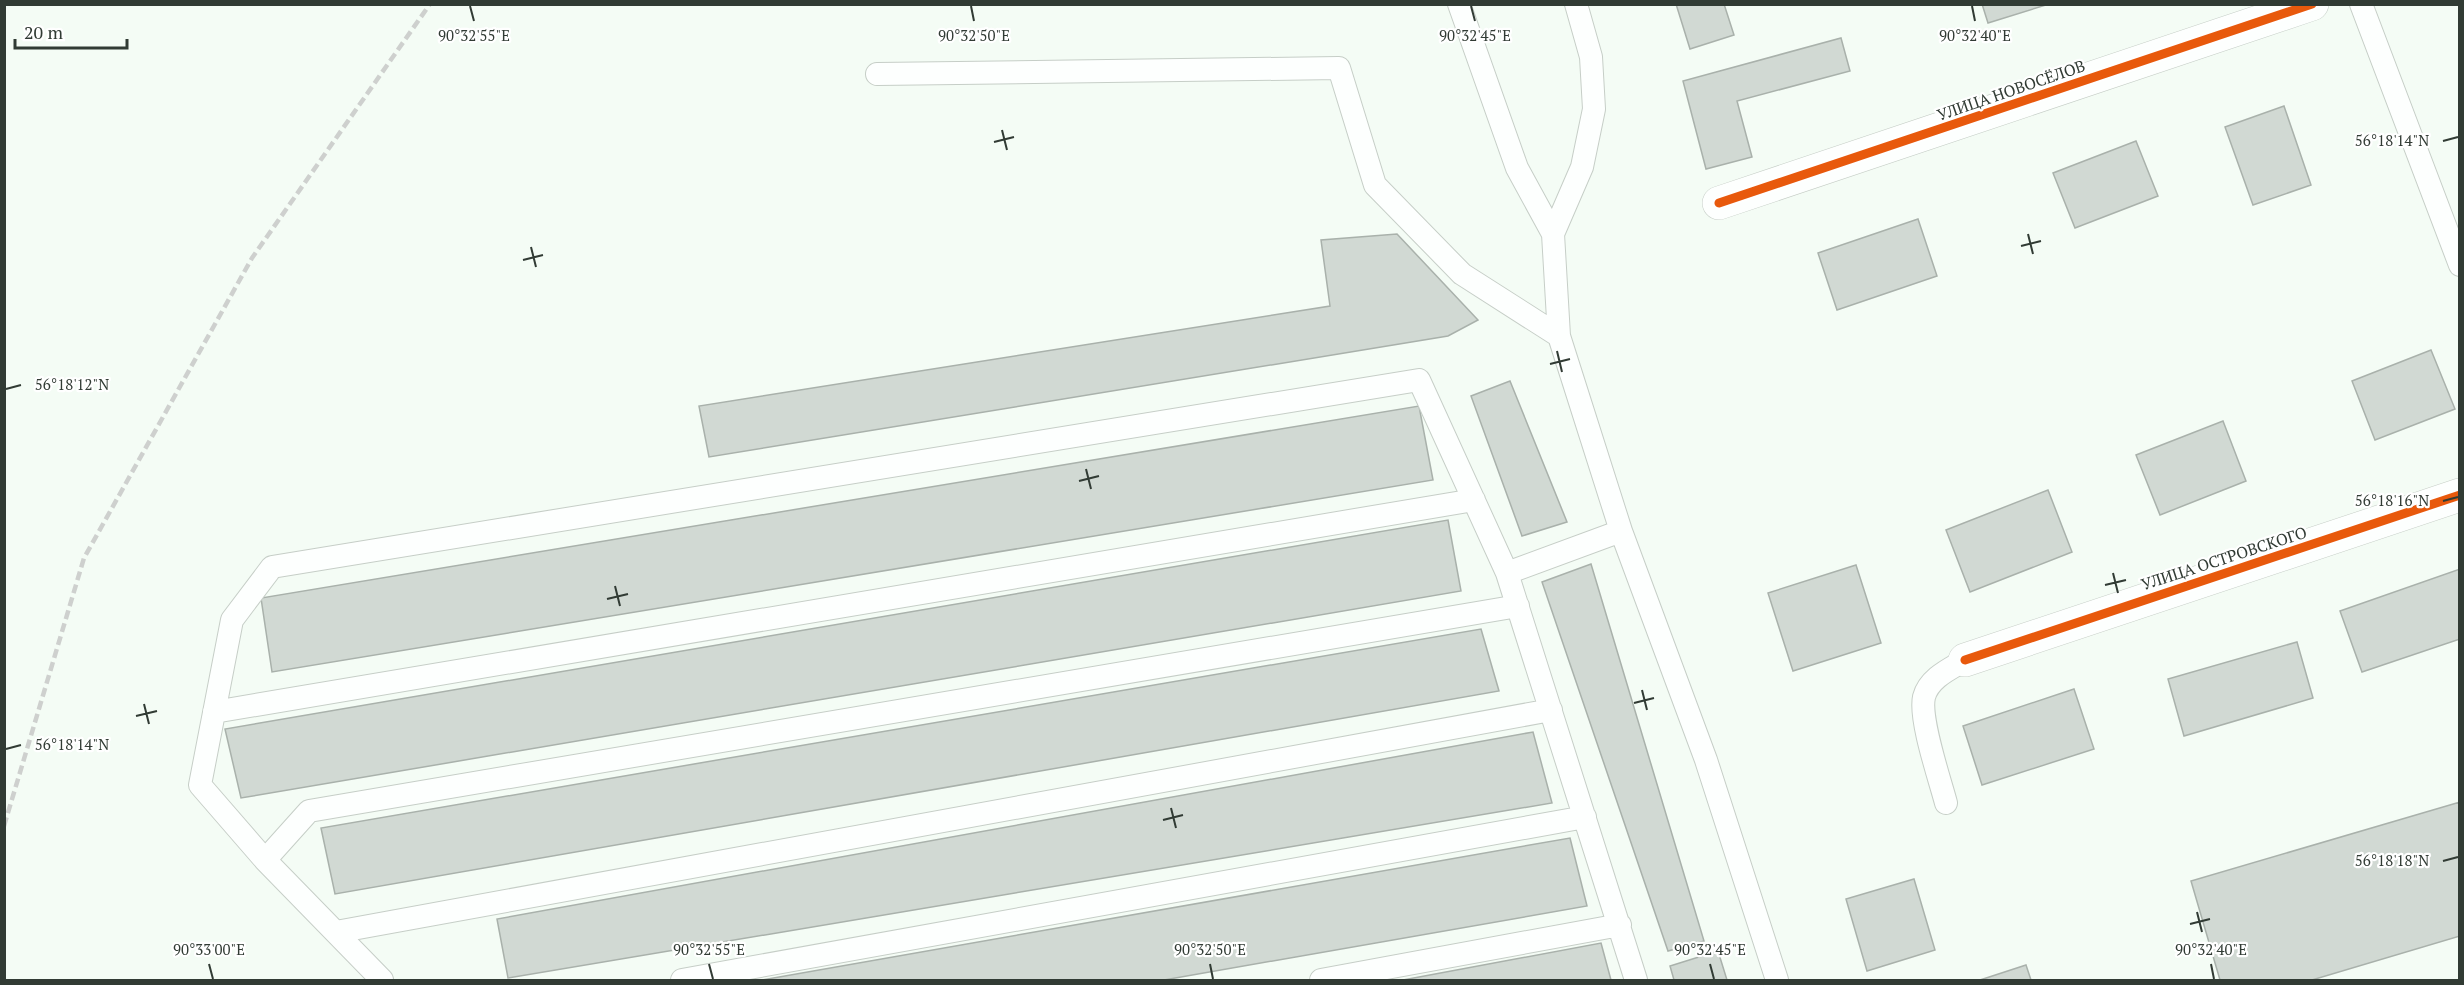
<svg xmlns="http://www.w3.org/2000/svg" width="2464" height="985" font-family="'PT Serif',serif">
<rect width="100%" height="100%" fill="#f4fcf5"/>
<path fill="#d1d9d3" stroke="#a9b1ab" stroke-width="1.5" d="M1676,4H1724L1734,35L1690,49Z
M1982,4H2049L1988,23Z
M1841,38L1850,71L1737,101L1752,157L1706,169L1683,81Z
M2284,106L2311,185L2253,205L2225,127Z
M2136,141L2158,196L2075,228L2053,173Z
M1918,219L1937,276L1837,310L1818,253Z
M1397,234L1478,320L1448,336L709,457L699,406L1330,306L1321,240Z
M2431,350L2455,409L2375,440L2352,381Z
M1510,381L1567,522L1522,536L1471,396Z
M1419,406L1433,480L272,672L261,598Z
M2223,421L2246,481L2160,515L2136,455Z
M2048,490L2072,552L1970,592L1946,530Z
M1448,520L1461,591L241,798L225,729Z
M1591,564L1704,941L1668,951L1542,582Z
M1856,565L1881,643L1793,671L1768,593Z
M2460,569V639L2362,672L2340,611Z
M1481,629L1499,691L335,894L321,828Z
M2297,642L2313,698L2184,736L2168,679Z
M2074,689L2094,749L1982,785L1963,726Z
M1533,732L1552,803L508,978L497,919Z
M2460,802V936L2312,980H2220L2191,881Z
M1570,838L1587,906L1164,980H762Z
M1914,879L1935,950L1867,971L1846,899Z
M1601,943L1611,980H1403Z
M1718,951L1727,980H1674L1670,966Z
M2026,965L2031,980H1980Z"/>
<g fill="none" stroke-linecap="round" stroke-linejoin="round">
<defs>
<path id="service" d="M1459,4L1517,168L1553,234
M1576,4L1591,57L1594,109L1582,167L1553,234L1559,336L1621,531
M2361,4L2460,265
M877,74L1339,68L1375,185L1462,274L1559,336
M1507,573L1621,531L1706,760L1777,980
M214,712L1474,500
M1946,803C1940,780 1919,719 1924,697C1929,678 1950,669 1965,660
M265,860L309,811L1518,606
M336,932L1551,710
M382,980L265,860L200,785L232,620L272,567L1419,380L1507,573L1636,980
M682,980L1585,817
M1321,980L1620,925"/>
<path id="minor" d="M1719,203L2312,4
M1965,660L2460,495"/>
</defs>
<use href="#service" stroke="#c6cec7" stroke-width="24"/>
<use href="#minor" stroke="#c6cec7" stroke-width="34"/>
<use href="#service" stroke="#fdfffe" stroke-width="22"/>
<use href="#minor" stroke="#fdfffe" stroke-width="33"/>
<path stroke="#ced0ce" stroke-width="4.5" stroke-dasharray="9 4.5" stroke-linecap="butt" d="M4,826L84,558L252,258L430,4"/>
<defs>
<path id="cycleway" d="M1719,203L2312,4
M1965,660L2460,495"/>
</defs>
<use href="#cycleway" stroke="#fff" stroke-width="13"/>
<use href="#cycleway" stroke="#e8590c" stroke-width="9"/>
</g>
<path fill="none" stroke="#313b34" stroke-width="2" d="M470,6L474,21M971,6L974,21M1471,6L1475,21M1972,6L1975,21M1002,130L1007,150M2443,141L2458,137M994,142L1014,137M2028,234L2033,254M2021,246L2041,241M531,247L536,267M523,260L543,255M1557,351L1562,372M1550,364L1570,359M6,389L21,385M1086,469L1091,489M1079,481L1099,476M2443,501L2458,497M2113,573L2118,593M2105,585L2126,580M615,586L620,606M607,599L628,594M1642,690L1647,710M1634,703L1654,698M144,704L149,724M136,716L157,711M6,749L21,745M1171,808L1176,828M1163,820L1183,815M2443,861L2458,857M2197,912L2202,932M2190,924L2210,919M209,964L213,979M709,964L713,979M1210,964L1213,979M1710,964L1714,979M2211,964L2214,979"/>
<g text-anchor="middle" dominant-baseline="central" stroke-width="4.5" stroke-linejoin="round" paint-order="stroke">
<g font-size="16" fill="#313b34" stroke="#fff">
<text transform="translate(2011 90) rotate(-19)">УЛИЦА НОВОСЁЛОВ</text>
<text transform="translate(2224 558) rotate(-18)">УЛИЦА ОСТРОВСКОГО</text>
</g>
</g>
<g font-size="15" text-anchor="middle" fill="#313b34" stroke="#fff" stroke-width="4.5" stroke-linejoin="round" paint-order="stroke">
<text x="474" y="41">90°32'55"E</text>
<text x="974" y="41">90°32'50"E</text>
<text x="1475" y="41">90°32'45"E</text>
<text x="1975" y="41">90°32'40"E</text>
<text x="2392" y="146">56°18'14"N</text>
<text x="72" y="390">56°18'12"N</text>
<text x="2392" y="506">56°18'16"N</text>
<text x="72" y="750">56°18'14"N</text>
<text x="2392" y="866">56°18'18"N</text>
<text x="209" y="955">90°33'00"E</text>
<text x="709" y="955">90°32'55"E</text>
<text x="1210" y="955">90°32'50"E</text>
<text x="1710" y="955">90°32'45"E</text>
<text x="2211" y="955">90°32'40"E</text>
</g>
<rect width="2464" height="985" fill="none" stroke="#313b34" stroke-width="12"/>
<path d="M15 39v9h112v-9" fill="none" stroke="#313b34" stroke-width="3"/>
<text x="24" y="39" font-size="18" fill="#313b34" stroke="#ffffff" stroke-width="4.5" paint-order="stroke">20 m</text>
</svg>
